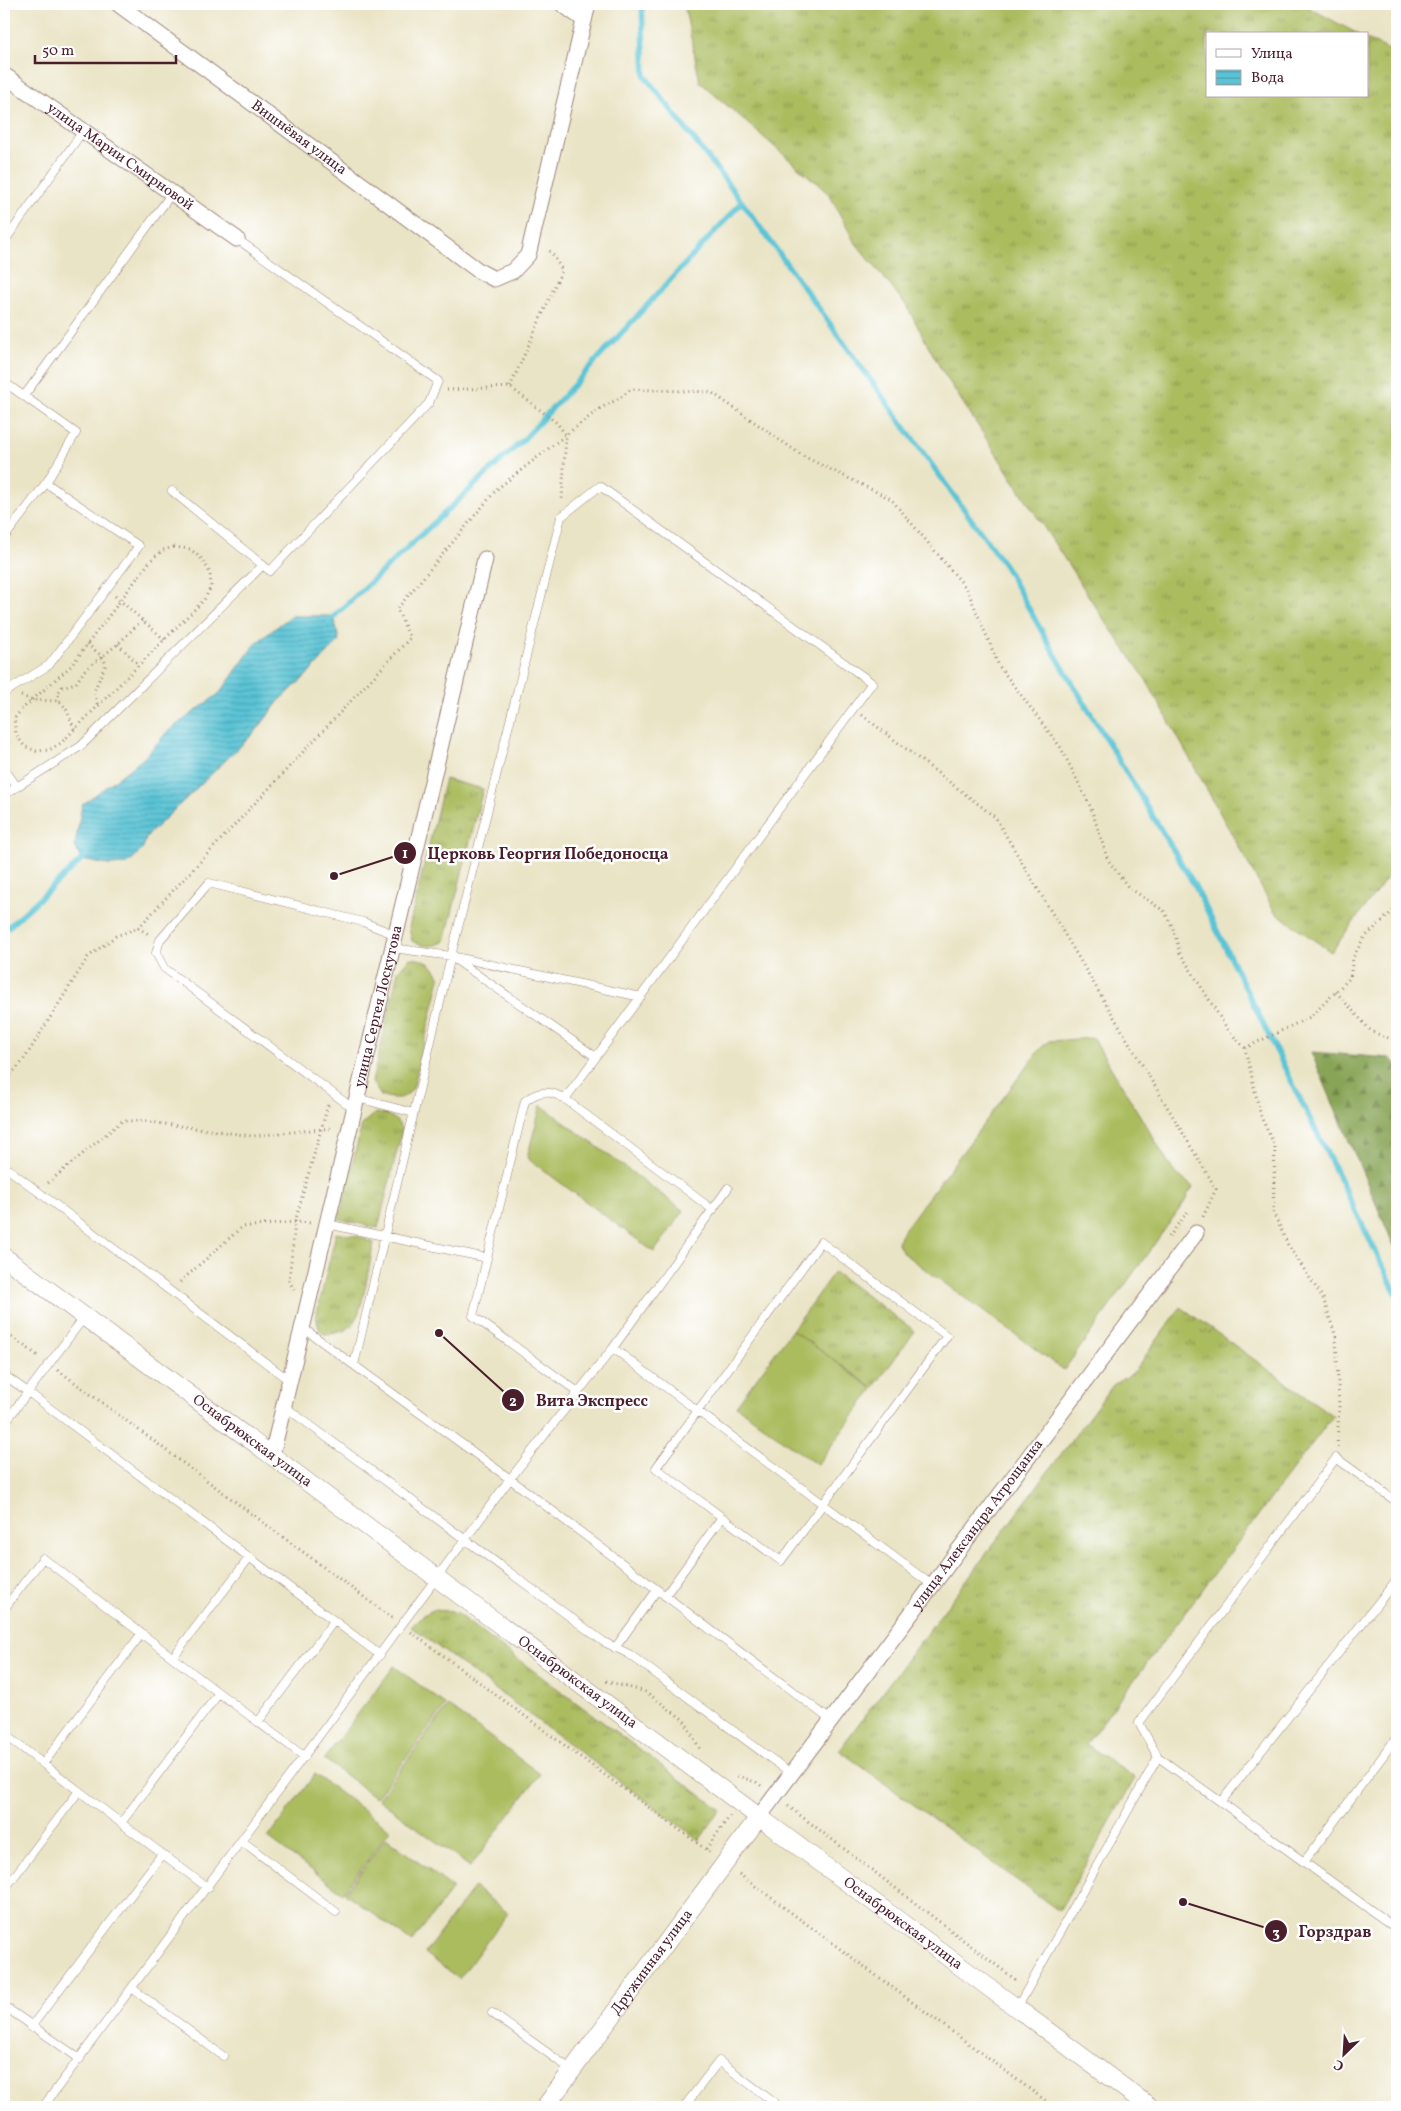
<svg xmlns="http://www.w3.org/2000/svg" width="1401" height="2111" font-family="Vollkorn,serif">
<defs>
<pattern id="grass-tufts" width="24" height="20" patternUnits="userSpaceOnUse" patternTransform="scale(1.25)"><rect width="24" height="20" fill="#abbc5f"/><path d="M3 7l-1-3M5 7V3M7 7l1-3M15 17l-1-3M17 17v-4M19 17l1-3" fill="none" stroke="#8d984f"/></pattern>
<pattern id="forest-firs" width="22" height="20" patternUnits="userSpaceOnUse" patternTransform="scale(1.25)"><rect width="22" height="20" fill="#88a456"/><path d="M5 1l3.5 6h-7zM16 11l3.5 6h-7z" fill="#718547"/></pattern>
<pattern id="water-rules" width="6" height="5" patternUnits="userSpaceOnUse" patternTransform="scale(1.25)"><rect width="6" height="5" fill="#5ac4d6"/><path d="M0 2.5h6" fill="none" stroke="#4c9fae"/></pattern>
</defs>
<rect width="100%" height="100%" fill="#fff"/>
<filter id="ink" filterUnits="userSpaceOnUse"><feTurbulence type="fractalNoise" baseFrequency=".02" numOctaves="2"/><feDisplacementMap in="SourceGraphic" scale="10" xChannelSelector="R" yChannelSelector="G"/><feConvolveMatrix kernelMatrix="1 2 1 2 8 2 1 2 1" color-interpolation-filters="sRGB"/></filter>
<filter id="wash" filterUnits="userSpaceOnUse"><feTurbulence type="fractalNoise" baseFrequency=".0096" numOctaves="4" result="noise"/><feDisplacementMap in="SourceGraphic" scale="20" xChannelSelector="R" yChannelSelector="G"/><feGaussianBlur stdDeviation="1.12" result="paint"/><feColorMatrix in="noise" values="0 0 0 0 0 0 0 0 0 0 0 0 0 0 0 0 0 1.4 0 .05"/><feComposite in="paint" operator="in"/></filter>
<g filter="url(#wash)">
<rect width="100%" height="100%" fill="#eae4c6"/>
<path fill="url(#grass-tufts)" stroke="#7a6e45" d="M684,4H1144L1149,9L1155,4H1302L1358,34H1207V96H1367V39L1397,54V865L1331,952L1275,912L1145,678L1101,615L941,369L906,305L854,241L829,194L700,82Z
M445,779L483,789L445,941C432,948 425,947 412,941L409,927Z
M410,958C426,959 433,964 440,978L414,1085C407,1101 396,1099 381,1096L372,1082L398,971Z
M375,1113C390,1115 396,1116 402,1131L378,1228L339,1219L362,1124Z
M336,1233L358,1236L374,1243C369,1262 364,1309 353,1324C348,1331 333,1335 324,1334L320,1330L316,1317Z
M834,1272L915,1331L873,1388L792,1330Z
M1181,1307L1333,1416L1086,1744L1135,1778L1059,1911L839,1750L1113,1385L1133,1373Z
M433,1610L448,1611L457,1614L721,1810L699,1840L411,1627L422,1616Z"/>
<path fill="url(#forest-firs)" stroke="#696240" d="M1311,1052L1390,1058L1397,1065V1253Z"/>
<path fill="#abbc5f" stroke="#7a6e45" d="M1093,1038L1174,1172L1193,1187L1187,1195L1188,1197L1064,1370L903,1253L898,1243L900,1235L1040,1049L1049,1041Z
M541,1105L684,1211L654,1252L527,1158Z
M792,1330L873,1389L817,1465L736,1406Z
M394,1666L446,1705L376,1798L324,1759Z
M448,1706L540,1774L470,1867L378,1799Z
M315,1774L390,1830L343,1893L268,1838Z
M386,1838L453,1888L412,1942L345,1893Z
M474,1887L508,1913L459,1979L425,1953Z"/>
<path fill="url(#water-rules)" stroke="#527280" d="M291,616H334L339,641L310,672L278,702L256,731L147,836L142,850L127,864L109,865L81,860L75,846L82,805L144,758L167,732L220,693L255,644Z"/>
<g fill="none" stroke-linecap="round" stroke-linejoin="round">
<path stroke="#5ac4d6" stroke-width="5.5" d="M642,4L645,76L742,202L1005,566L1050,646L1195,886L1397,1295
M329,621L524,439L742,202
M4,931L87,855"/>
</g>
</g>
<g filter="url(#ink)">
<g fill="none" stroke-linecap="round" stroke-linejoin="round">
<defs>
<path id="service" d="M4,242L83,131
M4,382L76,433L46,483
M24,396L172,193
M172,491L270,571L429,403L438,381L237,239
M4,538L46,483L139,546L49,665L4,693
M4,768L17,787
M4,795L81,746L263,565
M393,948L451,956L641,997
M456,960L596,1057
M357,1098L414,1113
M354,1109L164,968L156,953L160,940L209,883L363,922L396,935
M4,1166L290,1381
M327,1224L487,1258
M821,1242L947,1336L781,1561L656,1468Z
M303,1328L510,1479L832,1721
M613,1348L932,1585
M354,1365L451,956L561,517L600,486L872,683L565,1099
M4,1375L28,1392L85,1316
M578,1392L473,1316L525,1101C539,1090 550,1090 565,1099L713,1210
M284,1406L604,1642L629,1654L792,1774
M4,1424L28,1392L380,1655
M1397,1502L1336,1458L1139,1723L1158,1757L1221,1802L1397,1579
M665,1596L722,1517
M4,1609L43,1558L219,1693
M615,1648L657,1590
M173,1657L249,1558
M258,1722L334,1621
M4,1734L79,1791
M1397,1737L1304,1862L1397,1929
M43,1764L142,1633
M1221,1802L1304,1862
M242,1841L336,1912
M208,1888L121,1823L219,1693L305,1757
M4,1890L79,1791L121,1823
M133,1989L223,2056
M4,2006L80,2059
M1017,2008L1158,1757
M492,2013L573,2071
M31,2027L162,1854
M43,2107L510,1479L613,1348L728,1188
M684,2107L719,2061L780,2107"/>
<g id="minor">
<path id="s1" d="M118,4L479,271L494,279L513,271L528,255L588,4"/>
<path d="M562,4L584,20"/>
<path id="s2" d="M4,75L237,239"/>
<path id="s3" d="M272,1455L485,559"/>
<path id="s4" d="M759,1817L1196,1233"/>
</g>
<g id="tertiary">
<path id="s5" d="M4,1257L1150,2107"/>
<path id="s6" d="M545,2107L759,1817"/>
</g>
</defs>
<use href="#service" stroke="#9a8278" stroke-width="9"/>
<use href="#minor" stroke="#9a8278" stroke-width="17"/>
<use href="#tertiary" stroke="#9a8278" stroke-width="19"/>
<path stroke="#9a8278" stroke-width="3" stroke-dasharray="1 4" stroke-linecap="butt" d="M510,387L562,270L551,252L546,249
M447,390L510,387L557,423L566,435L562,499
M174,547L190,549L202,559L210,573L211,587L204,600L61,743L49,750L36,751L24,746L16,734L14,719L21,710L71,666L151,560L163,550Z
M115,596L165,640
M87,644L102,656L106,664L94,691L98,707
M118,644L139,665
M21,696L32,700L59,701L66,708L75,731
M59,701L58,693L62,687L76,683L85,670L118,644L142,620
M862,715L995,817L1216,1189L1202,1219
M138,928L150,935
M1336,992L1372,1032L1397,1041
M1245,1048L1310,1017L1350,978L1353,958L1363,939L1397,907
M4,1082L23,1061L88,957L116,936L138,928L410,638L397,609L497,489L599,409L620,398L631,389L711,392L803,456L891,499L967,589L999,666L1061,748L1091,808L1108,860L1128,887L1164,911L1173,928L1180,953L1228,1030L1245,1048L1261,1117L1275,1146L1273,1212L1288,1245L1323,1298L1336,1337L1339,1406L1337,1447
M48,1183L122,1121H143L252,1136L333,1128
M1169,1237L1189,1210
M180,1282L242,1227L295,1222L312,1223
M294,1290L289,1281L295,1222L328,1105
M4,1331L38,1356
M58,1370L392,1618
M411,1632L712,1854
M606,1681L646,1692L684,1720L701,1751
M737,1776L756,1782L763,1787
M788,1806L1017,1981
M706,1849L730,1816
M739,1874L1054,2107"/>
<use href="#service" stroke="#fff" stroke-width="8"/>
<use href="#minor" stroke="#fff" stroke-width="15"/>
<use href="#tertiary" stroke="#fff" stroke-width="18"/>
</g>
</g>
<g text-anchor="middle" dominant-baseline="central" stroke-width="5" stroke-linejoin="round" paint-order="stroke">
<g font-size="15" fill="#4a1f2b" stroke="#fff">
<text stroke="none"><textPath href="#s1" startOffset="225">Вишнёвая улица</textPath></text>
<text stroke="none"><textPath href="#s2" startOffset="142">улица Марии Смирновой</textPath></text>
<text stroke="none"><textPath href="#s3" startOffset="461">улица Сергея Лоскутова</textPath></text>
<text stroke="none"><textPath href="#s5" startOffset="309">Оснабрюкская улица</textPath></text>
<text stroke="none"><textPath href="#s4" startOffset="365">улица Александра Атрощанка</textPath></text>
<text stroke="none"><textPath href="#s5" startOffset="714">Оснабрюкская улица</textPath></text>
<text stroke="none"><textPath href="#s5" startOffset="1119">Оснабрюкская улица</textPath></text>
<text stroke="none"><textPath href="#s6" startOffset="180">Дружинная улица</textPath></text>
</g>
</g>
<path fill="none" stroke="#4a1f2b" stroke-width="2" d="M334 876L405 853M439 1333L513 1400M1183 1902L1276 1931"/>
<g fill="#4a1f2b" stroke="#fff" stroke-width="2">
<circle cx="334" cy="876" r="5"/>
<circle cx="439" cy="1333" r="5"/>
<circle cx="1183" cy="1902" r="5"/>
<circle cx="405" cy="853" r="12"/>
<circle cx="513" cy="1400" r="12"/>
<circle cx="1276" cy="1931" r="12"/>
</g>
<g font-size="15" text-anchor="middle" font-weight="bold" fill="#fff">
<text x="405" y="858">1</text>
<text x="513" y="1406">2</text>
<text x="1276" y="1937">3</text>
</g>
<g font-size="16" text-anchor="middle" font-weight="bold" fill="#4a1f2b" stroke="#fff" stroke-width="5" stroke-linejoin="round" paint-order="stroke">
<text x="548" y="859">Церковь Георгия Победоносца</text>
<text x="592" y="1406">Вита Экспресс</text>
<text x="1335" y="1937">Горздрав</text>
</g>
<rect width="1401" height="2111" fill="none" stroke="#fff" stroke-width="20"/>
<rect x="1206" y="32" width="162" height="65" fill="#ffffff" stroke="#b7a5aa"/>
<rect x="1216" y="49" width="25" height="8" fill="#ffffff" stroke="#b7a5aa"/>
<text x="1251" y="58" font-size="15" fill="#4a1f2b">Улица</text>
<rect x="1216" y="70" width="25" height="15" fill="url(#water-rules)" stroke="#b7a5aa"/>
<text x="1251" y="82" font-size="15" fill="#4a1f2b">Вода</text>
<g transform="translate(1344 2054) rotate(205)" stroke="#ffffff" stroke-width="4" paint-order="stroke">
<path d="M0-4L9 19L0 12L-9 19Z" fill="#4a1f2b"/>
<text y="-8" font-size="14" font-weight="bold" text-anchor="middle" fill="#4a1f2b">С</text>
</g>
<path d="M35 55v8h141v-8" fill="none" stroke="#4a1f2b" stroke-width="2.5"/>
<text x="42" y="55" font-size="15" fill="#4a1f2b" stroke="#ffffff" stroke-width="4" paint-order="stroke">50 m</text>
</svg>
